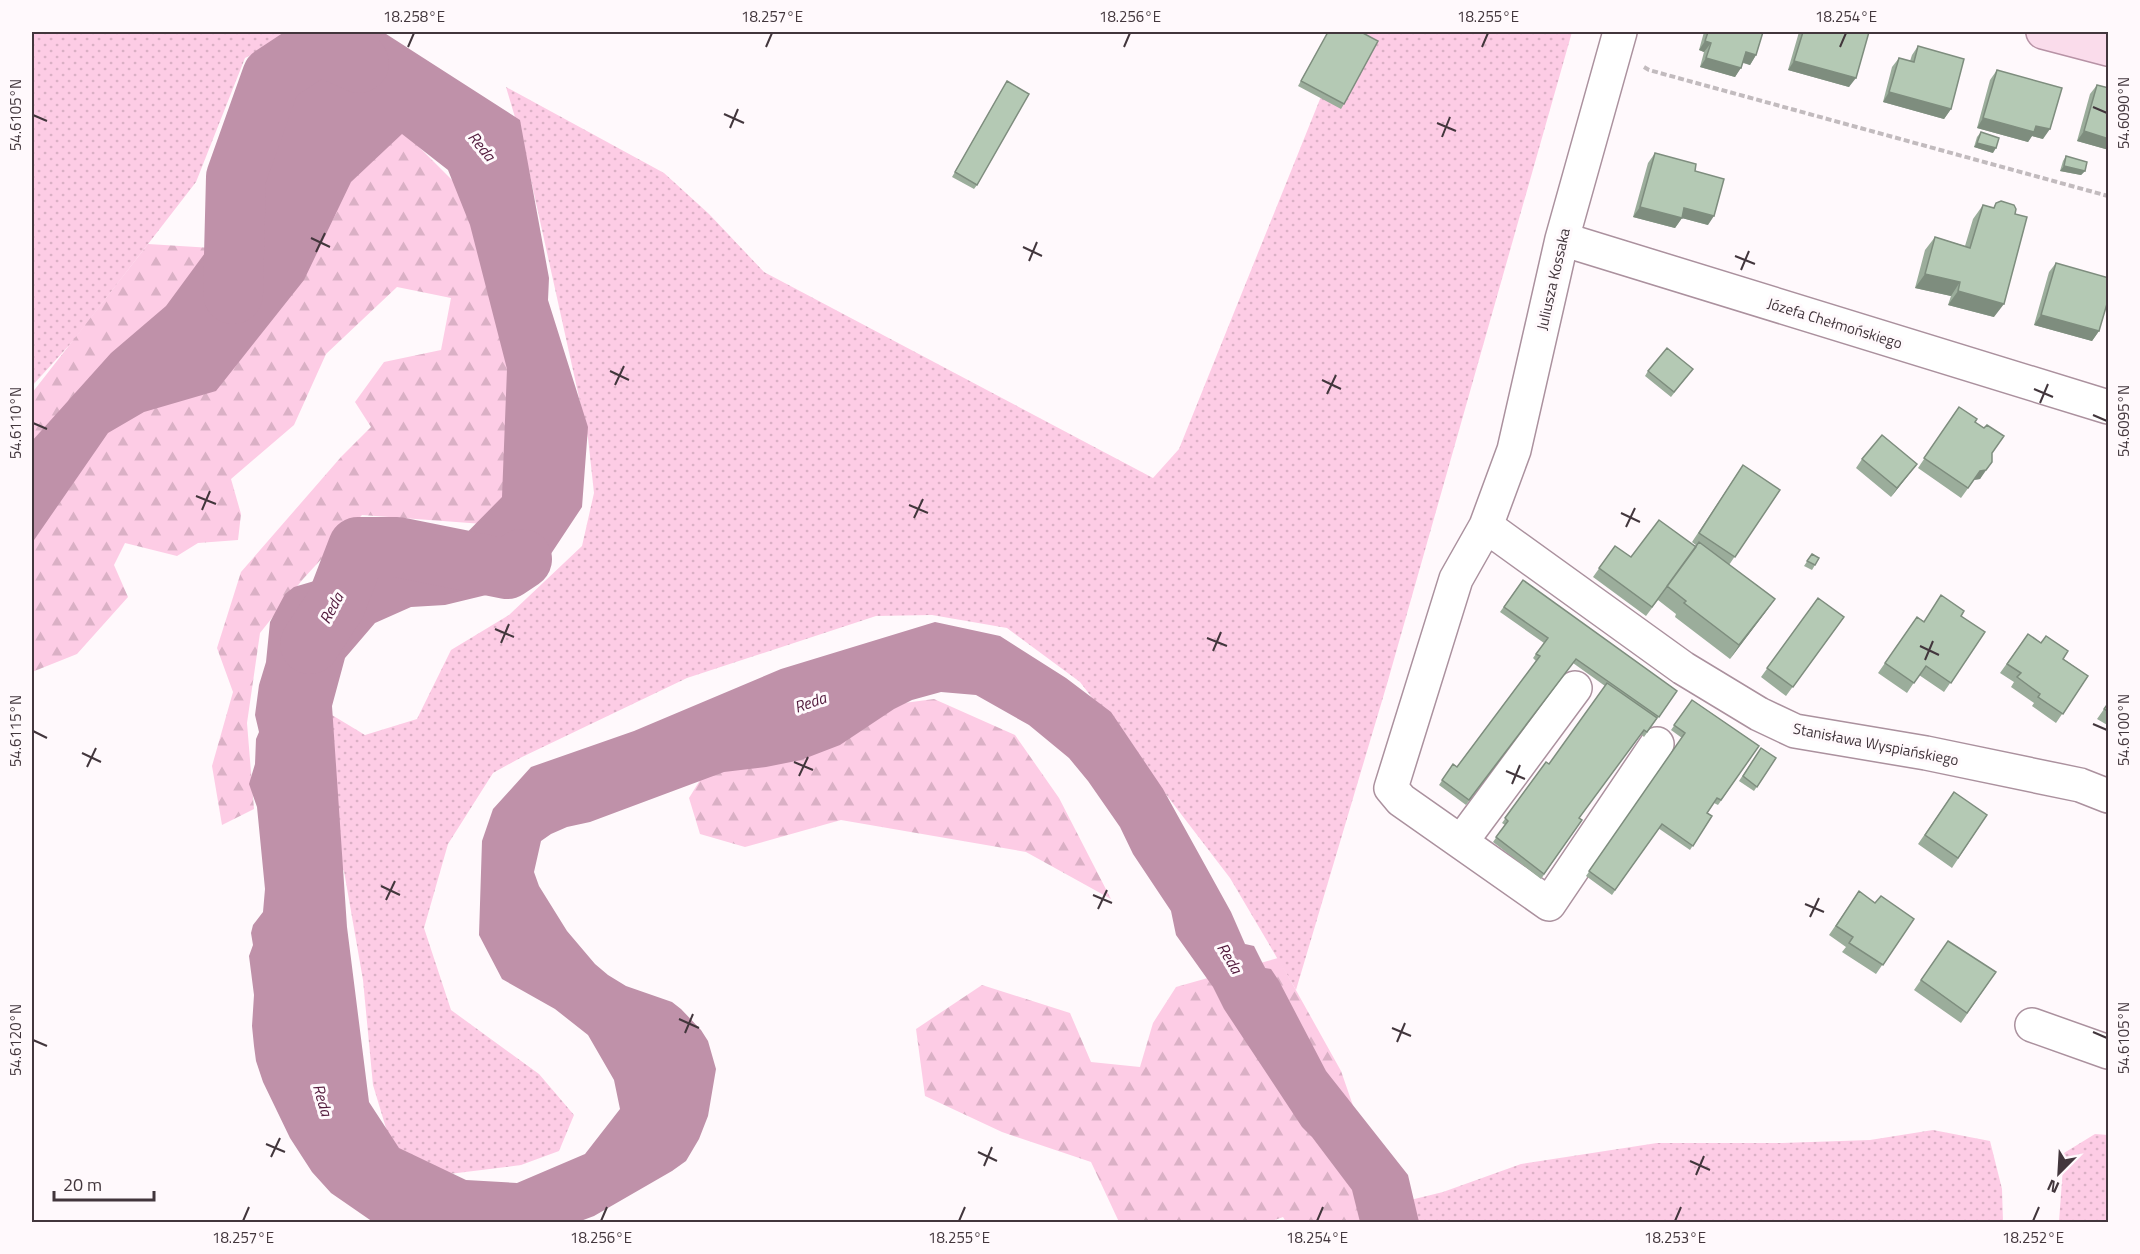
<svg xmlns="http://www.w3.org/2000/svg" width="2140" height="1254" font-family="'Titillium Web',sans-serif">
<defs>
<pattern id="green-dots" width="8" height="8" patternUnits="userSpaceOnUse" patternTransform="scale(1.5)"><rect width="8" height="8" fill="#fdcce5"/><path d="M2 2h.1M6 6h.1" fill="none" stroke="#dab0c5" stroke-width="1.8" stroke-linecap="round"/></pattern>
<pattern id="forest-firs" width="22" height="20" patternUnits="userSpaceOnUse" patternTransform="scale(1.5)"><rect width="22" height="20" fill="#fdcce5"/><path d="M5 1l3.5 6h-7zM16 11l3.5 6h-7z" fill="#dab0c5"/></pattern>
</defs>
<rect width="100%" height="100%" fill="#fff9fc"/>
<path fill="url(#green-dots)" d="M32,32H296L245,58L196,182L73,341L32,386Z
M1347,32H1572L1387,684L1296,990L1230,878L1080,682L1007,628L932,615L876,616L687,678L522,757L493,773L448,844L424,928L451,1010L539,1074L574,1115L559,1151L521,1165L441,1175L395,1158L373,1085L363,980L344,871L319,832L327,712L365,735L417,719L451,650L509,615L582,546L594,493L588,438L523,144L506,87L664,173L709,214L764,272L1153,478L1179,449Z
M1933,1130L1990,1141L2002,1189L2003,1222H1398L1394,1204L1443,1192L1521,1164L1657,1143H1782L1870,1140Z
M2095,1134L2108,1135V1222H2059L2064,1153Z"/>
<path fill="url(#forest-firs)" d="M287,100L385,113L504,232L511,526L362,515L303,579L260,633L247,723L254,809L222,825L212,766L233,692L217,648L241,572L341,457L371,427L355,402L384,362L441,350L451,298L397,287L326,354L294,425L231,479L241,514L238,540L198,543L177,556L125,543L114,565L128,597L77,654L32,672V393L148,244L260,251L274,210L257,165Z
M934,699L1015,735L1059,798L1111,899L1026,852L841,820L745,847L700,834L689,798L710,764L874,707Z
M1278,958L1341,1071L1375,1169L1398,1222H1286L1283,1217L1269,1222H1119L1091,1162L1002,1132L925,1096L916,1029L982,985L1070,1013L1091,1062L1140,1067L1153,1023L1176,987Z"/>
<path fill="#bf91a9" d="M312,32H383L520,120L549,278L548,300L588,427L582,507L531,584L445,605L411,607L375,623L345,658L332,706L347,927L369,1102L399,1148L466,1180L517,1183L585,1154L620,1109L614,1080L588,1035L555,1009L502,979L479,935L482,841L493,809L531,767L634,731L781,669L935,622L1000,636L1066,678L1111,712L1163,789L1231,912L1245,944L1254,946L1265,968L1271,969L1279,981L1326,1071L1408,1175L1419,1222H1360L1352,1190L1312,1137L1302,1127L1224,1009L1213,987L1176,935L1171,911L1133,854L1120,827L1088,781L1069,758L1029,725L976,695L941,692L912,700L894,709L840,745L801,760L766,767L724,772L590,822L567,827L551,834L541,841L534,872L539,886L567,931L595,964L608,975L626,986L672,1002L681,1009L701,1030L708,1041L716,1069L708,1116L699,1139L686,1161L672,1171L594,1216L578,1222H373L331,1193L312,1172L290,1138L263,1082L256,1061L254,1046L252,1026L254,995L249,956L253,945L251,933L253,925L263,912L265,889L257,807L249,784L255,764L256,739L259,732L255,715L259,685L266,662L270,622L285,594L294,587L372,564H436L502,497L507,369L470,225L448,170L402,134L351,182L304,280L216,391L144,412L108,433L32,543V441L111,353L166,306L252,189L290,59Z"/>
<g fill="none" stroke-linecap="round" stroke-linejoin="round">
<path stroke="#bf91a9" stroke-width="60" d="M233,294L236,177L272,76L319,45L359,63
M310,644L336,604L358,547H397L507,569L522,559"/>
<defs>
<path id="minor" d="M1620,32L1562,239L1514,450L1486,526L1456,579L1391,788L1401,800L1549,904L1657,744
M1562,239L2108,407
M1486,526L1683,668L1759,714L1795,731L1926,753L2080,785L2108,796
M1461,842L1575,688
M2032,1025L2108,1052"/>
<path id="major" d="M2043,32L2108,49"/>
</defs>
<use href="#minor" stroke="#ab919e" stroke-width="36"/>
<use href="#major" stroke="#b792a5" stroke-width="36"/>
<path stroke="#c2bbbe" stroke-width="4" stroke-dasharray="6 3" stroke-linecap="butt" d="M1644,67L1649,70L2108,196"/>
<use href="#minor" stroke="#fff" stroke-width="33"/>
<use href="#major" stroke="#fadceb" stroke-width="33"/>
</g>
<path fill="#9bad9b" d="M1328,32H1361L1344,104L1341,109L1298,86Z
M1704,32H1763L1756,55L1750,65L1743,63L1735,77L1700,67L1704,52L1699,50Z
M1799,32H1867L1849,87L1788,70Z
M1918,46L1951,109L1944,119L1883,102L1892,67L1899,58L1910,61L1912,55Z
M1997,70L2043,139L2032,136L2028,142L1977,128L1990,80Z
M1007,81L977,185L974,189L952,177Z
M2097,85L2109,88V150L2077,141L2090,94Z
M1981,132L1993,153L1974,147L1977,137Z
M1655,153L1695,171L1708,225L1682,218L1675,228L1633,217L1648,163Z
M2066,156L2085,171L2081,175L2060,171L2063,161Z
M1996,203L1994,317L1948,305L1951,296L1915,288L1925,250L1935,237L1965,246L1973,219L1983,205L1993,208Z
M2056,263L2099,331L2092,341L2034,325L2049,272Z
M1693,369L1671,397L1645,376L1648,371Z
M1959,407L1975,422L1992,453L1980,479L1974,480L1961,498L1918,468Z
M1862,459L1917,464L1891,497L1856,468Z
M1743,465L1780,490L1729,565L1775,599L1730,659L1675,617L1676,614L1658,600L1646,616L1593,577L1615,546L1631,557L1696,547L1697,546L1692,542Z
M1812,554L1815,565L1812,570L1804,566Z
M1523,580L1677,691L1644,737L1641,734L1579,818L1582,820L1541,879L1493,842L1505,825L1502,823L1546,762L1549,764L1605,686L1573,663L1466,805L1439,785L1453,764L1457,767L1536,661L1533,658L1544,643L1500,612Z
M1818,598L1844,617L1786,696L1761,677Z
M1917,617L1924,621L1985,632L1944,692L1919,675L1907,693L1878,673Z
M2028,634L2088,676L2056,723L2032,706L2034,703L2011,687L2014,682L2000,673Z
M1692,700L1759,746L1718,805L1714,803L1707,813L1712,816L1690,850L1658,828L1612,895L1586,876L1682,738L1671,730Z
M2109,702V726L2097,719Z
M1761,748L1776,758L1754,791L1739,781Z
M1954,792L1987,815L1952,868L1918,844Z
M1859,891L1875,903L1914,919L1876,974L1842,952L1846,947L1829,935Z
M1948,941L1996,972L1961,1023L1914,990Z"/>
<path fill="#7e8d7e" d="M1705,41L1711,43L1704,52L1699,50Z
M1746,52L1756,55L1750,65L1739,61Z
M1706,58L1741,68L1735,77L1700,67Z
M1794,61L1856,78L1849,87L1788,70Z
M1889,92L1951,109L1944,119L1883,102Z
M1983,118L2036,126L2050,129L2043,139L2032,136L2028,142L1977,128Z
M2084,131L2109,139V150L2077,141Z
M1977,143L1996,148L1993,153L1974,147Z
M2064,166L2085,171L2081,175L2060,171Z
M1640,207L1682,218L1675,228L1633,217Z
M1684,208L1714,216L1708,225L1678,217Z
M1925,274L1960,282L1951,296L1915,288Z
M1958,291L2004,304L1994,317L1948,305Z
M2041,315L2099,331L2092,341L2034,325Z
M1992,462L1980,479L1973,480L1980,471Z
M1917,464L1910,473L1891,497L1897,488Z
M1775,599L1765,613L1730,659L1739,645Z"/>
<path fill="#b4c9b4" stroke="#7e8d7e" stroke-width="1.5" d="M1328,32H1361L1378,41L1344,104L1301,81Z
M1708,32H1763L1756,55L1746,52L1741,68L1706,58L1711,43L1705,41Z
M1803,32H1869L1856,78L1794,61Z
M1918,46L1964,59L1951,109L1889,92L1899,58L1914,62Z
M1997,70L2062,88L2050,129L2036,126L2034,132L1983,118Z
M1007,81L1029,94L977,185L955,172Z
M2097,85L2109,88V139L2084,131Z
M1981,132L1999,138L1996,148L1977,143Z
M1655,153L1696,164L1695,171L1724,179L1714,216L1684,208L1682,218L1640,207Z
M2066,156L2087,162L2085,171L2064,166Z
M2001,201L2014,205L2016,209L2015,214L2027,217L2004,304L1958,291L1960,282L1925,274L1935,237L1970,248L1983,205L1994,208L1996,203Z
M2056,263L2109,278V297L2099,331L2041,315Z
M1667,348L1693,369L1674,392L1648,371Z
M1959,407L1977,419L1975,422L1984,428L1987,425L2004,436L1992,453V462L1986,470L1980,471L1968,488L1924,458Z
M1882,435L1917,464L1897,488L1862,459Z
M1743,465L1780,490L1735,557L1699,533Z
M1659,520L1696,547L1652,607L1599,568L1615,546L1631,557Z
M1699,542L1775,599L1739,645L1684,603L1686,601L1667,586Z
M1812,554L1819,558L1815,565L1807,561Z
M1523,580L1677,691L1659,717L1576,659L1469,800L1442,780L1453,764L1457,767L1540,656L1536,654L1548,638L1504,607Z
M1941,595L1964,611L1961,616L1985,632L1951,683L1926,666L1914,683L1885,663L1917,617L1924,622Z
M1818,598L1844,617L1793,687L1767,668Z
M2028,634L2041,643L2046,636L2068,651L2063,659L2088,676L2063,714L2038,697L2040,694L2017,677L2021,673L2007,664Z
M1607,683L1657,718L1647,732L1644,730L1579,818L1582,820L1544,874L1496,837L1508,821L1505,818L1546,762L1549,764Z
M1692,700L1759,746L1721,800L1717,798L1707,813L1712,816L1693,846L1662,824L1615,890L1589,871L1685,733L1674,725Z
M2109,702V712L2104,709Z
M1761,748L1776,758L1757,787L1743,776Z
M1954,792L1987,815L1958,858L1925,835Z
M1859,891L1875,903L1881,896L1914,919L1883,965L1849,943L1853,937L1836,926Z
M1948,941L1996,972L1967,1013L1921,980Z"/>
<path fill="none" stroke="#42363c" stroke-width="2" d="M408,47L414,33M766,47L772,33M1124,47L1130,33M1482,47L1488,33M1840,47L1846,33M2093,107L2107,113M724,114L744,123M33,115L47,121M1437,123L1456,131M730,128L738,109M1442,137L1450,117M311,238L330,247M1023,247L1042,256M316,252L325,233M1735,256L1755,264M1029,261L1037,242M1741,270L1749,251M610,371L629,380M1322,380L1341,389M615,385L624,366M2034,389L2053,397M1327,394L1336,375M2040,403L2048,384M2093,415L2107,421M33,423L47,429M196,496L216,504M909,505L928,513M202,510L210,491M1621,513L1640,522M914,518L923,499M1626,527L1635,508M495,629L514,637M1207,638L1227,646M501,643L509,624M1920,646L1939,655M1213,651L1221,632M1925,660L1933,641M2093,724L2107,730M33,731L47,738M82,753L101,762M794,762L813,770M87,767L96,748M1506,771L1525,779M799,776L808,757M1512,784L1520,765M381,886L400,895M1093,895L1112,903M386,900L395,881M1805,904L1824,912M1098,909L1107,890M1810,917L1819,898M679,1019L699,1028M1392,1028L1411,1036M2093,1032L2107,1038M685,1033L693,1014M33,1040L47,1046M1397,1042L1405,1023M266,1144L285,1152M978,1152L997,1161M271,1157L280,1138M1690,1161L1710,1170M984,1166L992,1147M1696,1175L1704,1156M243,1221L249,1207M601,1221L607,1207M959,1221L965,1207M1317,1221L1323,1207M1675,1221L1681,1207M2033,1221L2039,1207"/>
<g text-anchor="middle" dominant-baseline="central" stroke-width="6" stroke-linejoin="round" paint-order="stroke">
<g font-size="15" fill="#42363c" stroke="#fff9fc">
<text transform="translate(1553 279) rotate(-77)">Juliusza Kossaka</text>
<text transform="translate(1835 323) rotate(17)">Józefa Chełmońskiego</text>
<text transform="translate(1876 744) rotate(11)">Stanisława Wyspiańskiego</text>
</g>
<g font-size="16" font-style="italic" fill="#51193b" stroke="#fff9fc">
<text transform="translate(482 146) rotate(51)">Reda</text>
<text transform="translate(331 608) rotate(-62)">Reda</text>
<text transform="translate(810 702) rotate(-19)">Reda</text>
<text transform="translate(1230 958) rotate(59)">Reda</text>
<text transform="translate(323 1100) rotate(74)">Reda</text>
</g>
</g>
<rect width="2140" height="1254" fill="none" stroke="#fff9fc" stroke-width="66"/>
<g transform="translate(2059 1173) rotate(204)" stroke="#fff9fc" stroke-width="4.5" paint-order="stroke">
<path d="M0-4.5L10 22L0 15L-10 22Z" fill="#42363c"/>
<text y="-9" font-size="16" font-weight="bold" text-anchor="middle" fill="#42363c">N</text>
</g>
<path d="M54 1191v9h100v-9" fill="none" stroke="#42363c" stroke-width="3"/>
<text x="63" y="1191" font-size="18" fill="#42363c" stroke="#fff9fc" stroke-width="4.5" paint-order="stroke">20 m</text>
<rect x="33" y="33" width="2074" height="1188" fill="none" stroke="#42363c" stroke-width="2"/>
<g font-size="15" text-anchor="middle" fill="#42363c">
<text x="414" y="22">18.258°E</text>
<text x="772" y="22">18.257°E</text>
<text x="1130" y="22">18.256°E</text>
<text x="1488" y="22">18.255°E</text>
<text x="1846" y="22">18.254°E</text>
<text transform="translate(2124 113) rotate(-90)" y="5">54.6090°N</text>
<text transform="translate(16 115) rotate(-90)" y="5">54.6105°N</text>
<text transform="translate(2124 421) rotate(-90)" y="5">54.6095°N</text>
<text transform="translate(16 423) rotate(-90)" y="5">54.6110°N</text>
<text transform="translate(2124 730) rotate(-90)" y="5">54.6100°N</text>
<text transform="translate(16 731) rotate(-90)" y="5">54.6115°N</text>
<text transform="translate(2124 1038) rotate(-90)" y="5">54.6105°N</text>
<text transform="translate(16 1040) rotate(-90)" y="5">54.6120°N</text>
<text x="243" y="1243">18.257°E</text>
<text x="601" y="1243">18.256°E</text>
<text x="959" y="1243">18.255°E</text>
<text x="1317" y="1243">18.254°E</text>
<text x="1675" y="1243">18.253°E</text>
<text x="2033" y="1243">18.252°E</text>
</g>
</svg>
